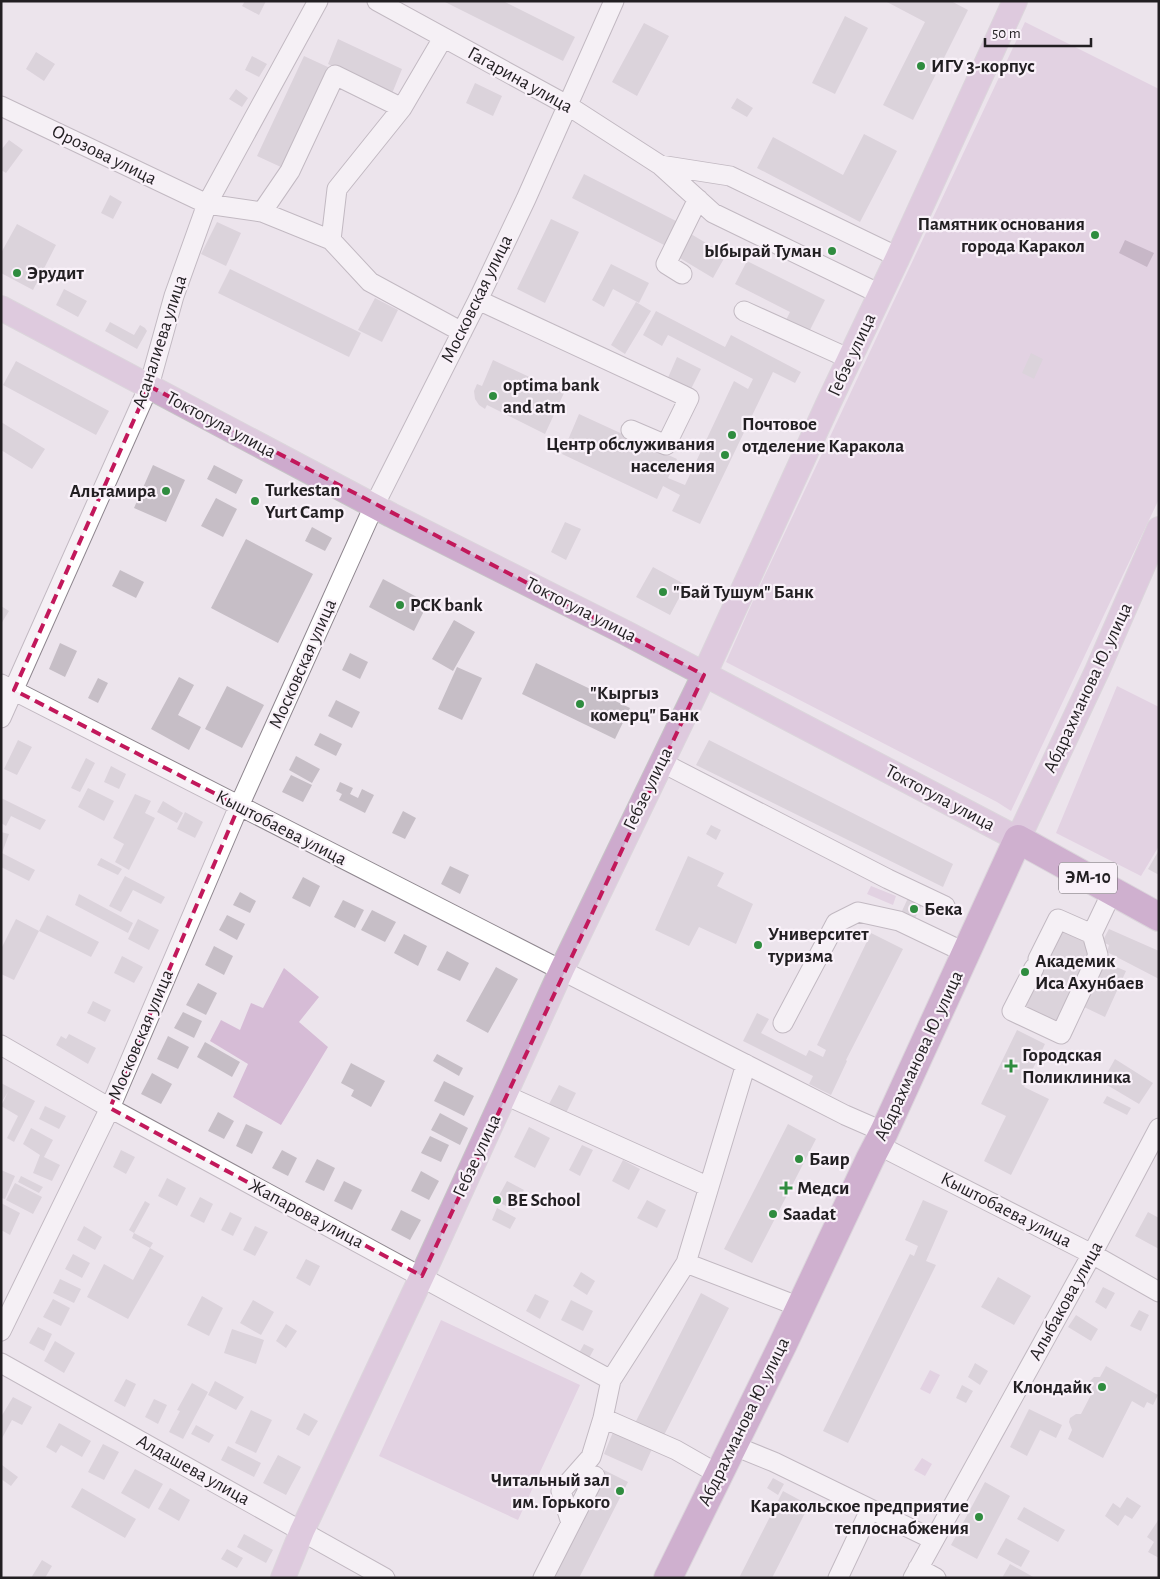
<svg xmlns="http://www.w3.org/2000/svg" width="1160" height="1579" font-family="'Alegreya Sans',sans-serif">
<rect width="100%" height="100%" fill="#ece4ec"/>
<path fill="#d6bcd6" d="M1025,22L1159,89V499L1011,811L997,802L726,662L756,594Z
M1117,686L1159,707V846L1141,876L1056,833Z
M871,886L896,896L893,905L867,894Z
M284,968L319,997L299,1022L328,1047L281,1125L233,1097L248,1064L210,1041L221,1020L240,1030L251,1003L263,1008Z
M441,1320L580,1385L518,1520L379,1456Z
M930,1370L940,1375L930,1394L920,1389Z
M922,1458L932,1464L925,1476L914,1470Z"/>
<path fill="#9a809a" d="M1125,240L1154,253L1147,267L1119,253Z"/>
<path fill="#c6bec6" d="M245,1H266L259,15L242,6Z
M443,1H503L575,37L563,61Z
M885,1H951L968,10L913,120L883,105L925,22Z
M845,16L868,28L835,94L812,83Z
M644,23L669,36L637,96L612,82Z
M338,39L402,69L391,96L328,64Z
M36,52L55,64L44,81L26,69Z
M252,56L267,64L259,77L245,70Z
M304,56L330,68L283,168L257,156Z
M475,83L502,96L493,116L466,103Z
M236,89L248,98L242,107L229,99Z
M737,98L753,108L747,117L731,108Z
M864,134L897,151L860,222L757,168L773,137L843,175Z
M9,140L23,150L6,173L1,170V150Z
M584,174L678,222L666,246L572,198Z
M110,195L122,202L113,219L101,213Z
M551,219L579,232L545,303L517,289Z
M217,222L241,233L226,266L201,254Z
M17,224L56,245L33,290L1,273V253Z
M691,234L726,255L713,278L678,257Z
M747,261L825,300L807,336L784,324L790,312L735,284Z
M611,264L649,283L639,303L613,289L604,307L592,300Z
M230,269L361,333L349,357L218,293Z
M64,289L87,301L78,317L56,305Z
M375,298L398,310L382,342L358,330Z
M636,302L651,311L625,354L611,345Z
M656,311L725,347L731,335L801,372L795,383L773,372L700,524L672,511L680,495L663,486L657,499L562,454L579,414L677,459L668,478L685,485L734,381L748,389L753,379L668,335L662,346L643,335Z
M110,322L134,335L140,325L145,328L147,331L137,349L105,331Z
M1031,353L1043,359L1034,379L1022,373Z
M677,357L701,369L690,391L667,380Z
M493,360L564,393L545,434L487,405L485,409L479,405L475,399L474,391L477,384L482,386Z
M16,361L109,411L96,435L3,385Z
M1,422L45,449L32,469L1,450Z
M153,465L185,480L166,522L134,508Z
M214,465L243,480L236,494L207,479Z
M216,498L237,509L223,537L201,526Z
M565,522L581,529L566,560L551,552Z
M312,527L332,538L325,551L305,541Z
M246,539L313,574L278,643L211,608Z
M653,567L686,585L670,615L636,597Z
M120,570L144,582L136,598L112,586Z
M383,579L428,603L414,631L369,607Z
M1,606L9,611L1,624Z
M454,620L475,632L453,671L432,659Z
M60,643L77,651L65,677L49,669Z
M350,653L368,662L360,679L342,670Z
M536,663L630,708L615,739L522,694Z
M457,667L482,678L462,720L438,709Z
M179,677L194,685L178,715L201,727L189,750L151,729Z
M98,678L108,683L98,703L88,698Z
M227,686L264,705L242,748L205,729Z
M336,700L360,712L352,728L328,716Z
M320,733L342,744L336,756L314,745Z
M18,740L32,747L17,775L4,769Z
M709,740L953,864L943,887L696,765Z
M296,756L320,769L312,783L289,770Z
M86,758L95,763L80,792L71,788Z
M111,766L126,774L119,789L104,782Z
M291,775L312,785L303,802L282,792Z
M340,782L353,788L350,794L358,798L362,789L374,795L365,813L339,800L342,794L336,791Z
M88,788L114,801L104,821L78,807Z
M135,794L151,801L145,813L155,818L129,870L115,862L124,844L113,838Z
M1,798L46,820L40,830L11,816L6,826L1,823Z
M163,801L183,813L177,823L157,812Z
M403,811L416,818L405,839L392,833Z
M185,812L203,822L195,838L177,829Z
M711,825L721,830L716,840L706,834Z
M1,832L9,834L2,853L35,870L29,881L1,867Z
M1159,850V875L1148,869Z
M688,856L724,873L717,886L753,904L736,944L699,927L689,946L655,930Z
M101,858L122,869L118,875L97,865Z
M450,866L469,875L460,894L441,884Z
M125,876L165,897L161,904L133,890L121,912L109,906Z
M303,877L320,886L310,907L292,898Z
M240,892L256,901L250,913L233,905Z
M79,894L133,923L128,933L75,905Z
M908,898L922,905L915,918L902,911Z
M343,900L364,910L355,928L334,917Z
M372,910L396,922L385,942L361,930Z
M47,915L99,942L91,957L39,931L14,980L1,974V949L16,919L39,931Z
M227,915L245,924L237,940L219,930Z
M138,919L159,930L149,950L128,939Z
M1109,929L1159,951V979L1107,952L1109,945L1102,942Z
M1062,931L1093,946L1055,1023L1024,1008Z
M871,933L903,949L846,1060L847,1061L831,1095L809,1084L813,1076L743,1041L757,1013L769,1019L761,1033L806,1056L809,1050L823,1057L826,1050L817,1045Z
M404,934L427,946L418,966L394,953Z
M214,946L233,956L224,975L205,965Z
M447,951L469,963L460,981L437,970Z
M122,956L143,967L134,983L114,973Z
M1104,962L1126,971L1105,1017L1084,1007Z
M496,967L518,979L488,1033L466,1021Z
M198,983L217,993L206,1015L186,1005Z
M93,1001L111,1010L105,1022L87,1013Z
M183,1012L202,1021L194,1038L174,1028Z
M1017,1030L1045,1044L1024,1087L1049,1099L1011,1175L984,1161L1006,1116L981,1104Z
M69,1034L96,1048L88,1064L56,1045L61,1036L66,1039Z
M168,1036L189,1047L178,1069L157,1059Z
M205,1042L240,1062L232,1077L197,1057Z
M437,1054L463,1068L459,1076L433,1061Z
M1115,1059L1153,1083L1139,1104L1102,1082Z
M351,1063L385,1081L371,1107L351,1096L354,1090L341,1083Z
M152,1073L172,1084L161,1104L141,1094Z
M444,1081L474,1096L464,1116L434,1101Z
M1,1083L35,1101L14,1142L7,1138L18,1116L1,1106L8,1092L1,1103Z
M559,1085L576,1093L565,1115L548,1106Z
M1107,1096L1131,1108L1127,1115L1103,1103Z
M45,1106L66,1116L59,1129L39,1119Z
M218,1112L234,1121L224,1139L208,1131Z
M440,1113L468,1128L460,1145L431,1130Z
M246,1124L263,1132L252,1154L236,1146Z
M788,1124L816,1139L752,1263L724,1249Z
M529,1127L550,1138L535,1168L514,1157Z
M31,1128L53,1140L44,1157L60,1165L52,1181L33,1173L40,1155L23,1144Z
M430,1136L449,1145L441,1162L421,1153Z
M582,1145L593,1150L580,1176L569,1170Z
M121,1150L135,1157L126,1174L113,1167Z
M282,1150L297,1158L288,1176L272,1168Z
M317,1159L335,1168L324,1191L305,1182Z
M623,1160L640,1169L629,1190L612,1181Z
M1,1170L15,1176L5,1199L1,1198Z
M421,1171L439,1181L429,1200L411,1191Z
M21,1176L43,1187L39,1193L18,1182Z
M167,1178L186,1188L177,1206L158,1196Z
M344,1181L362,1190L352,1210L334,1201Z
M507,1181L524,1190L514,1210L496,1201Z
M15,1183L42,1197L33,1214L6,1200Z
M200,1197L213,1204L204,1223L190,1216Z
M647,1200L666,1210L657,1228L637,1218Z
M923,1200L948,1211L926,1261L936,1265L848,1443L823,1431L910,1254L914,1256L918,1246L905,1240Z
M145,1201L150,1204L134,1233L129,1230Z
M1,1203L20,1213L10,1235L1,1230Z
M497,1208L516,1218L510,1229L492,1220Z
M401,1210L421,1220L410,1240L391,1230Z
M230,1212L242,1218L233,1236L221,1230Z
M1148,1212L1159,1218V1249L1135,1236Z
M84,1226L102,1237L95,1250L77,1240Z
M255,1226L268,1232L255,1256L243,1250Z
M134,1233L153,1243L150,1248L132,1238Z
M150,1248L164,1256L128,1319L87,1297L104,1264L133,1280Z
M73,1254L90,1263L82,1278L65,1269Z
M306,1259L320,1266L310,1286L296,1278Z
M581,1272L595,1281L587,1295L573,1286Z
M998,1277L1031,1296L1014,1325L981,1307Z
M60,1279L81,1289L74,1303L53,1293Z
M1103,1287L1115,1293L1106,1309L1095,1302Z
M701,1293L729,1308L663,1437L635,1423Z
M535,1294L549,1301L540,1319L526,1311Z
M202,1296L223,1308L209,1336L187,1325Z
M53,1299L70,1308L61,1326L43,1317Z
M253,1300L274,1312L261,1335L240,1323Z
M571,1300L593,1311L583,1331L561,1320Z
M1139,1310L1149,1315L1141,1331L1130,1326Z
M1076,1315L1098,1329L1091,1341L1068,1327Z
M286,1324L297,1331L286,1348L276,1341Z
M38,1327L52,1334L44,1351L29,1343Z
M232,1329L264,1340L256,1364L224,1353Z
M55,1341L75,1353L64,1373L44,1361Z
M584,1344L594,1349L589,1358L579,1353Z
M975,1363L988,1371L980,1385L968,1377Z
M1106,1366L1158,1395L1153,1405L1147,1402L1144,1408L1132,1401L1103,1458L1068,1439L1072,1430L1069,1422L1070,1418L1076,1414H1081L1093,1391L1089,1386V1382L1094,1377H1100Z
M126,1379L136,1384L125,1407L114,1401Z
M215,1381L244,1397L236,1410L208,1395Z
M192,1383L208,1392L183,1439L169,1432L180,1411L177,1410Z
M962,1385L973,1391L966,1403L956,1398Z
M13,1397L32,1407L22,1425L12,1420L1,1440V1417Z
M154,1399L167,1405L158,1424L145,1417Z
M1029,1409L1062,1425L1056,1438L1040,1430L1027,1456L1010,1447Z
M251,1410L272,1420L256,1453L235,1443Z
M304,1413L318,1421L309,1436L296,1429Z
M59,1423L91,1441L82,1457L61,1445L56,1453L46,1447Z
M196,1425L214,1435L209,1443L191,1434Z
M613,1432L652,1449L642,1471L604,1454Z
M103,1444L119,1452L104,1480L88,1472Z
M228,1446L261,1463L254,1477L221,1460Z
M278,1455L301,1467L286,1495L263,1483Z
M2,1465L18,1477L11,1486L1,1479Z
M135,1469L163,1484L149,1509L121,1493Z
M604,1470L628,1482L579,1578H549Z
M773,1478L784,1484L778,1495L767,1488Z
M985,1482L1010,1496L977,1559L951,1545Z
M82,1488L136,1519L125,1538L71,1507Z
M170,1488L190,1500L179,1521L158,1509Z
M783,1491L809,1505L797,1529L772,1578H739Z
M1127,1497L1141,1506L1132,1519L1125,1515L1118,1526L1105,1516L1113,1503L1120,1508Z
M1024,1507L1065,1530L1058,1542L1017,1519Z
M1159,1519V1558L1148,1552L1154,1542L1147,1537Z
M244,1534L273,1550L266,1563L237,1547Z
M1006,1538L1030,1551L1021,1567L997,1554Z
M227,1549L243,1558L237,1568L221,1559Z
M42,1560L52,1566L45,1578H31Z
M1010,1564L1035,1578H1002Z"/>
<g fill="none" stroke-linecap="round" stroke-linejoin="round">
<defs>
<path id="minor" d="M377,1L567,105L660,165L713,213L880,294
M1,106L207,204L262,212L331,240L370,282L462,332
M660,165L730,176L898,257
M262,212L290,171L335,75L402,108
M331,240L337,189L402,108L443,38
M682,274L666,264L698,199
M478,300L689,398L666,445L631,430
M744,311L850,359
M1,684L845,1115L884,1132
M1,718L149,386L174,296L207,204L318,1
M661,762L888,879L945,906
M1038,959L1058,919L1092,934
M1034,968L1012,1011L1061,1034L1098,955L1092,934L1112,892
M783,1023L836,923L858,912L899,921L966,953
M1,1045L110,1108L611,1380
M505,1095L709,1187
M878,1145L1092,1254L1159,1292
M686,1263L800,1307
M1,1331L110,1108L239,806L374,506L478,300L526,199L614,1
M1,1363L385,1578
M603,1418L676,1450L718,1474
M732,1445L774,1462L934,1540
M571,1523L561,1491L591,1457L603,1418L611,1380L686,1263L746,1064
M918,1568L936,1578
M543,1578L595,1476
M838,1578L870,1510
M913,1578L1092,1254L1159,1128"/>
<path id="major" d="M1,308L391,515L626,633L1018,839L1097,671L1159,529
M283,1578L302,1531L422,1276L562,969L704,675L828,404L898,257L1015,1"/>
<path id="highway" d="M668,1578L783,1344L870,1159L884,1132L1018,839L1159,917"/>
</defs>
<use href="#minor" stroke="#8e868e" stroke-width="21"/>
<use href="#major" stroke="#c6c5c6" stroke-width="26"/>
<use href="#highway" stroke="#c6c5c6" stroke-width="30"/>
<use href="#minor" stroke="#fff" stroke-width="19"/>
<use href="#major" stroke="#cdaacd" stroke-width="24"/>
<use href="#highway" stroke="#ab71ac" stroke-width="28"/>
</g>
<path d="M0 0H1160V1579H0ZM149,386L704,675L422,1276L110,1108L239,806L14,690Z" fill="#ece4ec" fill-opacity=".55" fill-rule="evenodd"/>
<path fill="none" stroke="#c2185b" stroke-width="4" stroke-dasharray="10 6" stroke-linejoin="round" d="M149,386L704,675L422,1276L110,1108L239,806L14,690Z"/>
<g fill="#2f8c3f" stroke="#f9f1f9" stroke-width="2">
<circle cx="921" cy="66" r="5"/>
<circle cx="1095" cy="235" r="5"/>
<circle cx="832" cy="251" r="5"/>
<circle cx="17" cy="273" r="5"/>
<circle cx="493" cy="396" r="5"/>
<circle cx="732" cy="435" r="5"/>
<circle cx="725" cy="455" r="5"/>
<circle cx="166" cy="491" r="5"/>
<circle cx="255" cy="501" r="5"/>
<circle cx="663" cy="592" r="5"/>
<circle cx="400" cy="605" r="5"/>
<circle cx="580" cy="704" r="5"/>
<circle cx="914" cy="909" r="5"/>
<circle cx="758" cy="945" r="5"/>
<circle cx="1025" cy="972" r="5"/>
<path d="M1008.5 1058.5h5v5h5v5h-5v5h-5v-5h-5v-5h5z"/>
<circle cx="799" cy="1159" r="5"/>
<path d="M783.5 1180.5h5v5h5v5h-5v5h-5v-5h-5v-5h5z"/>
<circle cx="497" cy="1200" r="5"/>
<circle cx="773" cy="1214" r="5"/>
<circle cx="1102" cy="1387" r="5"/>
<circle cx="620" cy="1491" r="5"/>
<circle cx="979" cy="1517" r="5"/>
</g>
<g text-anchor="middle" dominant-baseline="central" stroke-width="4.5" stroke-linejoin="round" paint-order="stroke">
<rect fill="#f9f1f9" stroke="#625e62" stroke-width="1" x="1059" y="862.5" width="58" height="31" rx="4"/>
<g font-size="18" font-weight="bold" fill="#221f22">
<text x="1088" y="878">ЭМ-10</text>
</g>
<g font-size="19" font-weight="bold" fill="#221f22" stroke="#f9f1f9" text-anchor="start">
<text x="931" y="66">ИГУ 3-корпус</text>
<text x="1085" y="224" text-anchor="end">Памятник основания<tspan x="1085" dy="22">города Каракол</tspan></text>
<text x="822" y="251" text-anchor="end">Ыбырай Туман</text>
<text x="27" y="273">Эрудит</text>
<text x="503" y="385">optima bank<tspan x="503" dy="22">and atm</tspan></text>
<text x="742" y="424">Почтовое<tspan x="742" dy="22">отделение Каракола</tspan></text>
<text x="715" y="444" text-anchor="end">Центр обслуживания<tspan x="715" dy="22">населения</tspan></text>
<text x="265" y="490">Turkestan<tspan x="265" dy="22">Yurt Camp</tspan></text>
<text x="156" y="491" text-anchor="end">Альтамира</text>
<text x="673" y="592">"Бай Тушум" Банк</text>
<text x="410" y="605">PCK bank</text>
<text x="590" y="693">"Кыргыз<tspan x="590" dy="22">комерц" Банк</tspan></text>
<text x="924" y="909">Бека</text>
<text x="768" y="934">Университет<tspan x="768" dy="22">туризма</tspan></text>
<text x="1035" y="961">Академик<tspan x="1035" dy="22">Иса Ахунбаев</tspan></text>
<text x="1022" y="1055">Городская<tspan x="1022" dy="22">Поликлиника</tspan></text>
<text x="809" y="1159">Баир</text>
<text x="797" y="1188">Медси</text>
<text x="507" y="1200">BE School</text>
<text x="783" y="1214">Saadat</text>
<text x="1092" y="1387" text-anchor="end">Клондайк</text>
<text x="610" y="1480" text-anchor="end">Читальный зал<tspan x="610" dy="22">им. Горького</tspan></text>
<text x="969" y="1506" text-anchor="end">Каракольское предприятие<tspan x="969" dy="22">теплоснабжения</tspan></text>
</g>
<g font-size="19" fill="#221f22" stroke="#f9f1f9">
<text transform="translate(520 80) rotate(29)">Гагарина улица</text>
<text transform="translate(104 155) rotate(26)">Орозова улица</text>
<text transform="translate(477 299) rotate(-64)">Московская улица</text>
<text transform="translate(160 342) rotate(-72)">Асаналиева улица</text>
<text transform="translate(852 355) rotate(-65)">Гебзе улица</text>
<text transform="translate(221 425) rotate(28)">Токтогула улица</text>
<text transform="translate(581 610) rotate(27)">Токтогула улица</text>
<text transform="translate(303 664) rotate(-66)">Московская улица</text>
<text transform="translate(1088 688) rotate(-65)">Абдрахманова Ю. улица</text>
<text transform="translate(648 789) rotate(-64)">Гебзе улица</text>
<text transform="translate(940 798) rotate(28)">Токтогула улица</text>
<text transform="translate(281 828) rotate(27)">Кыштобаева улица</text>
<text transform="translate(141 1035) rotate(-67)">Московская улица</text>
<text transform="translate(919 1056) rotate(-65)">Абдрахманова Ю. улица</text>
<text transform="translate(477 1156) rotate(-65)">Гебзе улица</text>
<text transform="translate(1006 1210) rotate(27)">Кыштобаева улица</text>
<text transform="translate(306 1214) rotate(28)">Жапарова улица</text>
<text transform="translate(1066 1301) rotate(-61)">Алыбакова улица</text>
<text transform="translate(744 1422) rotate(-64)">Абдрахманова Ю. улица</text>
<text transform="translate(193 1470) rotate(29)">Алдашева улица</text>
</g>
</g>
<rect width="1160" height="1579" fill="none" stroke="#221f22" stroke-width="5"/>
<path d="M985 38v8h106v-8" fill="none" stroke="#221f22" stroke-width="2.5"/>
<text x="992" y="38" font-size="15" fill="#221f22" stroke="#f9f1f9" stroke-width="4" paint-order="stroke">50 m</text>
</svg>
